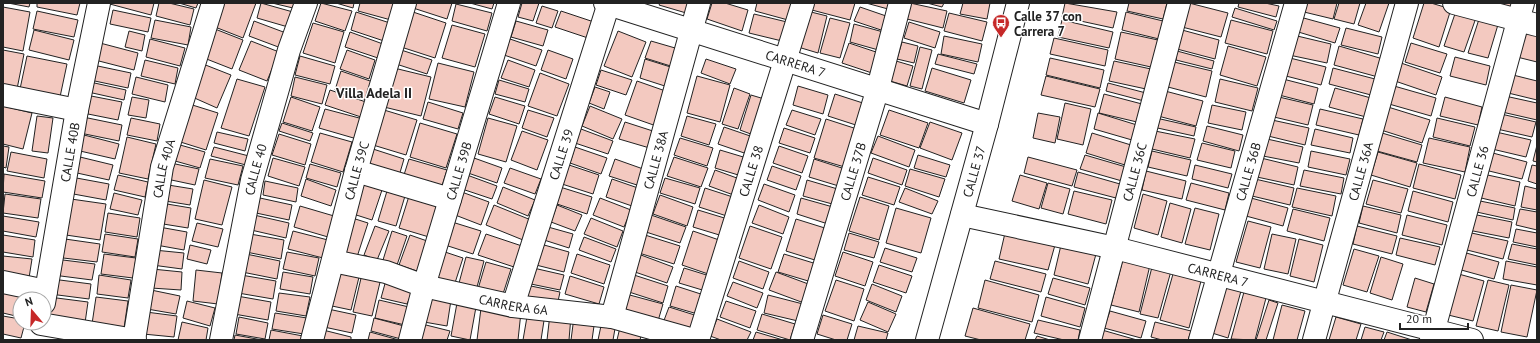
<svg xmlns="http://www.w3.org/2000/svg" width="1540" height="343" font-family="'PT Sans',sans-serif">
<rect width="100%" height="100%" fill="#fff"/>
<path fill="#f3c9c0" stroke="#222" d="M8,3H30L29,7Z
M37,3H80L77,15L37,7Z
M106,3H154L151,15Z
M159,3H169L194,9L190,25L156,16Z
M179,3H198L196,8Z
M224,3H256L243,38L215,27Z
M261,3L293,12L288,27L257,18Z
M272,3H295L293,8Z
M321,3L352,11L345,31L315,21Z
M336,3H354L353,8Z
M360,3H396L391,20L358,11Z
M411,3H452L447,19L410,7Z
M470,3H494L492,9Z
M522,3H539L533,21L518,17Z
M660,3H696L693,15L659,5Z
M712,3H725L748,10L742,31L707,19Z
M757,3H792L788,20L755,11Z
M810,3H855L850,20L808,9Z
M866,3H889L888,9Z
M910,3L947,11L943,28L907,19Z
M927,3H944L942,7Z
M963,3H990L987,19L960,14Z
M1065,3L1117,12L1113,28L1062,17Z
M1129,3H1167L1163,19L1127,11Z
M1189,3L1228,13L1221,37L1182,27Z
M1239,3H1265L1279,6L1276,17L1238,7Z
M1307,3H1337L1333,19L1304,12Z
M1339,3H1360L1354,24L1334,19Z
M1366,3H1389L1379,32L1358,25Z
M1424,3H1431L1451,9L1439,47L1413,38Z
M1489,3H1512L1510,9Z
M456,4L492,13L487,31L452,21Z
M1458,5L1478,12L1464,52L1444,46Z
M542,6L558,11L552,28L536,23Z
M3,7L30,12L23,51L3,47Z
M860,7L889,17L884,31L854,21Z
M1235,8L1277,21L1274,30L1232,17Z
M113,10L151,18L148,32L110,24Z
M37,11L78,20L74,37L33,29Z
M410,11L446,23L435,58L398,46Z
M561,11L594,22L588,38L555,27Z
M807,11L827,16L818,53L798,47Z
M356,12L390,23L384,41L351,30Z
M1126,12L1163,21L1159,39L1122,30Z
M949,13L987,22L982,41L944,31Z
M1481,13L1500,18L1488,58L1468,53Z
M754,14L787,22L782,41L749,33Z
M1300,17L1340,28L1335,43L1295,31Z
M830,18L850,23L840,58L820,53Z
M155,20L191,27L188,45L151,38Z
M1062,20L1113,32L1109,48L1058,37Z
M1231,20L1273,31L1267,54L1225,43Z
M254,21L286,33L281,48L249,36Z
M516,21L548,30L543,46L511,37Z
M909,22L940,32L935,48L904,38Z
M313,23L344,32L335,63L303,53Z
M854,24L887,33L882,51L850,42Z
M452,25L485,34L475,67L442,58Z
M1346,28L1382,37L1378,54L1341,45Z
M1521,28L1537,32V62L1513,56Z
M215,29L243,40L232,69L204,58Z
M34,30L74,40L69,60L29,50Z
M1182,30L1219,40L1215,59L1177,49Z
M129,31L145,35L142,51L125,47Z
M618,31L646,42L632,77L604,66Z
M350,32L383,44L378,58L345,47Z
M1121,32L1158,40L1151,67L1115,59Z
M1293,35L1331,44L1327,63L1289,55Z
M944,36L982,44L978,62L941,54Z
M1054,38L1108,50L1105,66L1050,54Z
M150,39L185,48L180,66L146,57Z
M510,39L542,50L536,66L504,55Z
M251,41L279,52L267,81L239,70Z
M651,41L682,50L677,68L645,58Z
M902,42L918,46L914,63L897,59Z
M100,43L138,53L134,70L95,60Z
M849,43L882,54L875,74L842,63Z
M1411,43L1447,54L1440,73L1405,62Z
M1228,46L1266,57L1257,86L1220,75Z
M1339,46L1383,59L1378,77L1334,65Z
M920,47L932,50L922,89L910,86Z
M398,49L432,60L427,74L393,63Z
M3,50L24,54L17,89L3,86Z
M347,50L375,60L369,79L340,69Z
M548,50L573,59L566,79L541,70Z
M1177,51L1214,61L1212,69L1176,60Z
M938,54L977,64L974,74L935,64Z
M27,56L67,64L60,97L20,89Z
M300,56L335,66L330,84L295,75Z
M1286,57L1326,67L1321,85L1282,75Z
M1455,57L1490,66L1486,85L1450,76Z
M1050,58L1104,70L1100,88L1046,75Z
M645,59L677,69L671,88L640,78Z
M706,59L736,69L730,84L701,73Z
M145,60L178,68L175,84L141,76Z
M508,60L535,70L529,87L501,78Z
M896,61L913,66L907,86L890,81Z
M1114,61L1151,69L1146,89L1109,81Z
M1174,62L1212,71L1206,97L1168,87Z
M438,63L474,72L465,107L429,99Z
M1401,63L1442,77L1436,95L1395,81Z
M203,64L231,75L217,108L190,96Z
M93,65L131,73L128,88L90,80Z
M394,68L431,77L421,116L384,107Z
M932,68L971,80L964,103L925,91Z
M1333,68L1375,79L1371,95L1329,84Z
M601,70L632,80L626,95L596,85Z
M341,71L373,82L367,100L335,90Z
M540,73L569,84L557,116L528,106Z
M1509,74L1537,81V100L1504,92Z
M697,76L730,85L720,122L687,113Z
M1046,76L1100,89L1095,107L1041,95Z
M136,77L168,85L165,102L132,94Z
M295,77L327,85L322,104L291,96Z
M237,79L265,87L249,136L221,128Z
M1220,79L1258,88L1252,111L1215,102Z
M1283,79L1318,88L1314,104L1279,95Z
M499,80L529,89L525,102L495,94Z
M637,81L674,94L662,128L625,115Z
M90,82L126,90L124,100L88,92Z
M1108,83L1146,93L1144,101L1106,91Z
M798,86L828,95L823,114L793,105Z
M1394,86L1436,98L1431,116L1389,104Z
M595,87L610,92L604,109L589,103Z
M734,88L750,94L738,129L722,124Z
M1335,88L1371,98L1366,117L1329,107Z
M330,90L366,102L361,117L325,105Z
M1165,91L1203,101L1196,126L1158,116Z
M835,94L869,105L862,127L828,116Z
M1104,94L1142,104L1137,122L1099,113Z
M86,95L122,102L118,120L83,113Z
M751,95L771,101L759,137L740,130Z
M1505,96L1537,103V120L1502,112Z
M132,97L149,100L146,118L128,115Z
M291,97L320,107L312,131L283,122Z
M495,97L525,106L519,124L489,114Z
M1279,97L1313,105L1308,125L1274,117Z
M1445,97L1482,107L1478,125L1440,116Z
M428,102L463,113L458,129L423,119Z
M186,103L218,113L206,150L174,140Z
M1065,103L1091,109L1083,145L1057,139Z
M1212,105L1246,112L1242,130L1208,123Z
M3,106L32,113L23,149L3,144Z
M590,106L622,119L613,139L582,126Z
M1388,107L1430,120L1422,143L1381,130Z
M325,109L363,119L357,139L319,128Z
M1320,109L1363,119L1359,135L1316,125Z
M384,110L417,120L406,155L373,145Z
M528,110L554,118L547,137L522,128Z
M792,110L821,119L815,135L786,125Z
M889,110L928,123L919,148L880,135Z
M1038,113L1060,117L1055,143L1033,138Z
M1098,113L1137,125L1132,140L1094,129Z
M1501,114L1536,122L1532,137L1497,129Z
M37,116L53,118L48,153L32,151Z
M687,116L716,124L709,145L681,136Z
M83,117L122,125L119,141L80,133Z
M131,118L160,124L157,141L127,135Z
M488,118L517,126L506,162L478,154Z
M1156,118L1196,127L1194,136L1153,127Z
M1437,118L1475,127L1470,146L1433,137Z
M826,119L860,130L848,168L814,158Z
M1272,120L1309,128L1305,145L1268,136Z
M625,122L659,133L653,149L619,139Z
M930,122L962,133L952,160L920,148Z
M282,123L313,133L310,141L279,131Z
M420,123L457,134L446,168L410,157Z
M1207,126L1243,135L1239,151L1203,141Z
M724,127L759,139L753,156L718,144Z
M784,128L815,138L810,153L779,143Z
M581,129L613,141L608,154L575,143Z
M1315,129L1353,138L1350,153L1311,145Z
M522,131L548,140L537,170L511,160Z
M1155,131L1195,139L1190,158L1152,149Z
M217,132L248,139L245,151L214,143Z
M1496,132L1531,140L1526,157L1492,149Z
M320,133L352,142L343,172L311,162Z
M1092,133L1131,145L1125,165L1086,153Z
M1382,133L1422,145L1417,162L1377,151Z
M279,134L311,144L305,165L272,155Z
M84,135L119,144L115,159L80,151Z
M878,136L915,150L909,167L871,153Z
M127,137L156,144L148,179L119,173Z
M680,138L713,148L707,166L674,155Z
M1429,138L1470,147L1465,172L1423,163Z
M1267,139L1303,147L1299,163L1263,156Z
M173,143L205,152L200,168L168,159Z
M1202,143L1235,151L1231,168L1197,160Z
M1537,145V162L1533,161Z
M3,146L9,147L6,168L3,167Z
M779,146L808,156L802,173L773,163Z
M214,147L249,156L246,165L211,156Z
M575,147L607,158L601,174L570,163Z
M373,149L404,159L399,176L368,167Z
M720,150L750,159L745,177L715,168Z
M1152,151L1191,160L1187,176L1148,167Z
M1311,151L1350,159L1346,175L1308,167Z
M11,152L47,159L44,178L7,171Z
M1378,152L1417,163L1410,187L1371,175Z
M1489,152L1527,162L1522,179L1485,170Z
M918,155L950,165L946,177L914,168Z
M1085,155L1126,167L1122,181L1080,169Z
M80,157L113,165L109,180L77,173Z
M674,157L708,168L701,187L667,176Z
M1028,157L1077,170L1072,186L1024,173Z
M273,158L305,167L299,186L268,176Z
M474,158L502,168L497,183L468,173Z
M873,158L907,170L902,185L868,173Z
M1261,158L1298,167L1294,185L1257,177Z
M210,159L243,166L238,185L205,178Z
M409,159L447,170L441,189L403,178Z
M615,159L646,170L640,186L609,176Z
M814,159L848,170L842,187L809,177Z
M166,162L199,169L195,185L162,178Z
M310,164L341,173L337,187L306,178Z
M1419,164L1461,175L1455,199L1413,188Z
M569,165L599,175L593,194L562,184Z
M1195,165L1232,174L1228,188L1192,179Z
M1532,165L1537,166V184L1528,181Z
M772,166L801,176L796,190L767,180Z
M510,168L541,179L535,194L504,183Z
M910,169L945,179L939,197L905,186Z
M715,170L745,181L739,197L709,186Z
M1304,170L1344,178L1341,194L1300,186Z
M1146,171L1186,181L1182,199L1142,190Z
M1078,172L1120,184L1116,198L1074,187Z
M4,174L45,181L42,198L3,192Z
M1483,174L1520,182L1515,206L1477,197Z
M118,175L148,182L145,197L114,190Z
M467,175L497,186L492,199L462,189Z
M1020,175L1047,183L1039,209L1012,201Z
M71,177L109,184L106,200L68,193Z
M868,177L900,187L894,205L862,195Z
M665,178L700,188L695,204L660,193Z
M306,179L336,190L331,206L301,196Z
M612,179L638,188L632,206L606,197Z
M1255,179L1294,188L1290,205L1252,196Z
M204,180L232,187L222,225L195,219Z
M361,180L383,187L372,220L350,213Z
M807,180L841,190L836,205L803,196Z
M1373,180L1408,189L1401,213L1366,204Z
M265,181L298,188L296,202L263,195Z
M1048,183L1070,189L1063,214L1041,208Z
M1191,183L1229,193L1225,210L1186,200Z
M162,184L193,189L190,205L159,200Z
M764,184L795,195L789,212L758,200Z
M1525,186L1537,189V210L1521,207Z
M503,187L535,200L528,216L497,203Z
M560,187L592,197L587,214L554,203Z
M705,188L739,199L733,218L699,207Z
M905,188L938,201L932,214L899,202Z
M1297,188L1336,196L1332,216L1292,207Z
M387,191L405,196L396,226L378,221Z
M459,191L489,202L481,225L450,213Z
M1074,191L1112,200L1106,224L1068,214Z
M1413,191L1453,202L1448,222L1408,211Z
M114,193L142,200L138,215L110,209Z
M5,194L41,199L38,218L3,213Z
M1143,194L1167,201L1158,235L1134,228Z
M660,195L693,207L687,226L653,214Z
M409,196L439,205L429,237L399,228Z
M860,197L889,206L879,240L849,231Z
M64,198L106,204L100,240L59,234Z
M260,198L292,205L289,220L256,213Z
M600,198L631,210L624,227L593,215Z
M801,198L833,207L828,224L797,214Z
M1251,198L1288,208L1283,226L1246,216Z
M1475,200L1515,208L1513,220L1472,211Z
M161,203L191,208L188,228L157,223Z
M1170,203L1191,209L1182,243L1161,237Z
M494,205L531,220L523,240L486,225Z
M557,205L582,215L575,231L551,222Z
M759,205L789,217L783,234L752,223Z
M300,206L334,216L328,237L294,227Z
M1363,206L1401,215L1397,233L1359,223Z
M896,208L931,218L921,253L886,243Z
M1195,208L1219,214L1210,250L1185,244Z
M1293,209L1330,218L1324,241L1287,231Z
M1520,209L1537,212V230L1516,225Z
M698,210L731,220L726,237L693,227Z
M108,213L140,218L137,237L105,232Z
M1472,214L1512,222L1509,238L1468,230Z
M254,215L289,223L286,238L251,230Z
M651,215L686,227L680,243L646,232Z
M1407,215L1447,225L1442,245L1402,235Z
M3,216L39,222L36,237L3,231Z
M349,217L368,223L357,257L338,251Z
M591,218L623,231L617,247L584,234Z
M796,219L828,229L818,261L786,251Z
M1248,221L1271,227L1260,268L1236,262Z
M452,222L481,231L473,254L445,245Z
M197,223L223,229L218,247L192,241Z
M375,226L389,231L377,260L364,255Z
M750,226L782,237L771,269L739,258Z
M1357,226L1397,236L1392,254L1353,244Z
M159,227L187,232L184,250L156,245Z
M548,227L573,234L569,248L544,240Z
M1516,229L1537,233V247L1513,242Z
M293,231L328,240L323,258L288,249Z
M392,231L407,236L397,265L383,260Z
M693,231L725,242L714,276L682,265Z
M1467,232L1508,241L1503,259L1463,249Z
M849,233L879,242L874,258L844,250Z
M1005,233L1055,245L1048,270L999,259Z
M105,234L138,239L135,257L102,252Z
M250,234L284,240L281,259L246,252Z
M486,234L522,246L514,267L478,255Z
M1272,234L1296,239L1288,274L1264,269Z
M3,235L35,240L33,257L3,252Z
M410,235L430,242L420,272L399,265Z
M645,235L680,246L674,264L639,253Z
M584,237L616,249L611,262L579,250Z
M58,238L100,244L97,262L55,257Z
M1400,238L1440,247L1435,265L1396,255Z
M1299,239L1323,245L1314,282L1290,276Z
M537,243L569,252L564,272L532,264Z
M1512,244L1537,249V265L1508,259Z
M190,245L211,250L207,264L187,259Z
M1061,245L1096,254L1088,284L1054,275Z
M885,248L917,258L912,272L880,262Z
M1354,249L1379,256L1367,292L1343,285Z
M154,250L184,253L182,269L152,265Z
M1459,251L1499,262L1494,279L1454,268Z
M287,252L319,258L315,276L283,269Z
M445,252L463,258L454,286L436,280Z
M843,252L873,262L865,286L835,276Z
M104,254L136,258L133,278L101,274Z
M246,254L280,261L277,279L242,272Z
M577,254L610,265L604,284L571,273Z
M784,254L820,265L815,283L778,272Z
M641,255L673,267L667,283L635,272Z
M3,256L32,259L29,278L3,275Z
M466,257L484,261L477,287L459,283Z
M1381,257L1403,264L1392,300L1370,293Z
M55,259L95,264L92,280L53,275Z
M1123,259L1150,265L1139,312L1111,305Z
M739,261L769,272L763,289L733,278Z
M995,261L1046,274L1041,292L990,279Z
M1506,261L1537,267V285L1503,279Z
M486,262L511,269L502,297L478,289Z
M879,265L912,276L906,293L873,282Z
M529,267L564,275L560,290L526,283Z
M1152,267L1171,271L1158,318L1140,314Z
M684,268L713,277L709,292L679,283Z
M152,269L182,272L181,290L151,288Z
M341,269L360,273L351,310L332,306Z
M196,270L222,273L218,304L193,301Z
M283,272L313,277L310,294L280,289Z
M776,272L811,285L804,303L769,290Z
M1455,273L1484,281L1473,321L1444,314Z
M362,274L381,278L372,316L353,312Z
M1173,274L1201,281L1189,328L1160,320Z
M99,275L131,280L128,298L97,294Z
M241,275L276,281L273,299L238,293Z
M634,275L668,286L663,303L629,292Z
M570,276L604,287L599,304L565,294Z
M1053,278L1090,288L1085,305L1048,294Z
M1415,278L1434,284L1426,312L1407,307Z
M52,279L91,284L89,299L50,294Z
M386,280L413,290L407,304L381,298Z
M836,280L864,289L854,321L825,311Z
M985,280L1039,295L1032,322L978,308Z
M1488,280L1509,285L1498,331L1476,326Z
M733,282L763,293L757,308L727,296Z
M872,284L902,296L896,312L866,300Z
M526,285L560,292L557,306L523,299Z
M1511,285L1537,290L1527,337L1501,332Z
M676,286L707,296L701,315L670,306Z
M1226,287L1241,291L1228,338L1212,333Z
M3,290L29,295L28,299H20V317L3,313Z
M151,290L180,296L176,314L147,309Z
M1244,292L1266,298L1255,340L1231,339Z
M279,293L310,297L306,316L276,311Z
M626,294L663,304L658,321L621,311Z
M768,295L803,304L798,321L764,313Z
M237,296L271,302L268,320L234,314Z
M429,296L451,300L447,326L424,322Z
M49,297L88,302L85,323L46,318Z
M96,297L128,301L124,328L92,324Z
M1046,297L1085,308L1080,327L1041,316Z
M379,300L409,307L405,325L375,318Z
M1269,300L1278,303L1266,340H1256Z
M187,301L215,308L210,326L183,318Z
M726,301L756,311L750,328L720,317Z
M868,302L896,314L888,332L860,320Z
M457,303L476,307L470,340L451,336Z
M1282,305L1305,311L1297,340H1273Z
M669,307L701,317L696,333L663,323Z
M481,308L521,312L518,340H477Z
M973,308L1030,324L1025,340H981L965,336Z
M328,309L356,315L352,333L324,327Z
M528,311L545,314L541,340H523Z
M1110,311L1146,321L1141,338L1104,328Z
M146,312L177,316L174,337L143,334Z
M275,313L307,318L304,334L272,329Z
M550,314L571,316L569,340H547Z
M762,314L795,324L790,340L757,330Z
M823,315L852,324L847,340H836L817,334Z
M3,316L20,319V323H25L21,338L3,334Z
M239,317L268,323L265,339L236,334Z
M574,317L595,319L592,340H571Z
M1336,317L1361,324L1356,340H1329Z
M374,318L404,326L401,339L371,331Z
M717,319L751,332L747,340H721L710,336Z
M1038,320L1080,330L1078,340H1064L1034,333Z
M602,321L616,323L613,340H598Z
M182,322L208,328L206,340H178Z
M1155,322L1191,331L1188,340H1162L1151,337Z
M621,323L643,328L640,340H617Z
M422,324L450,331L447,340H418Z
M858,326L888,333L886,340H854Z
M1365,327L1384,332L1381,340H1361Z
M271,330L303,336V340H269Z
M323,330L351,337V340H321Z
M1102,330L1137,340H1099Z
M370,332L399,340H368Z
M756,332L783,340H753Z
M1387,332L1412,340H1384Z
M235,335L262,340H234Z
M1037,336L1050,340H1035Z"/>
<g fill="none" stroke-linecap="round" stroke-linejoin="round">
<defs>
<g id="minor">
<path id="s1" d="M605,3L987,124"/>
<path d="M1454,3L1537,25"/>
<path d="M3,95L77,110"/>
<path d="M356,171L450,199"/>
<path id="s2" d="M962,215L1115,248L1472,340"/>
<path id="s3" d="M333,261L386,272L424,286L513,306L612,317L694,340"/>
<path d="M3,282L46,291"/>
<path id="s4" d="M44,303L77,110L99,3"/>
<path id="s5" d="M513,306L609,3"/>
<path id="s6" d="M612,317L699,3"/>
<path d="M41,324L135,340"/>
<path id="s7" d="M134,340L162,167L213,3"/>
<path id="s8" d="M221,340L252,180L289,50L306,3"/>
<path id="s9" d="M312,340L356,171L405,3"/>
<path id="s10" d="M410,340L424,286L509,3"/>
<path id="s11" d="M698,340L803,3"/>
<path id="s12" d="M802,340L878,88L900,3"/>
<path id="s13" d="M1090,340L1179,3"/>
<path id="s14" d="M1200,340L1296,3"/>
<path id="s15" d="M1314,340L1407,3"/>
<path id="s16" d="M1431,340L1523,3"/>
</g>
<g id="major">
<path id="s17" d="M927,340L987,124L1018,3"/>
</g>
</defs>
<use href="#minor" stroke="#222" stroke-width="24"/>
<use href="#major" stroke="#222" stroke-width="24"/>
<use href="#minor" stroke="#fff" stroke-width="22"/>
<use href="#major" stroke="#fff" stroke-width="22"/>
</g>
<defs>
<symbol id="bus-pin" viewBox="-11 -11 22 30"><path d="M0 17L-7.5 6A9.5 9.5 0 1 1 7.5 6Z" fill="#c62828" stroke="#fff"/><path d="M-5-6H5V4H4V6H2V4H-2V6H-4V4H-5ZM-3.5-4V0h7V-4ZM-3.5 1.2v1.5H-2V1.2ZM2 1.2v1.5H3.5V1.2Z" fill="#fff"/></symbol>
</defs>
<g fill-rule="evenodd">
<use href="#bus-pin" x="991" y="13" width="20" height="27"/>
</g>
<g text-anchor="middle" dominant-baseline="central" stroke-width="3" stroke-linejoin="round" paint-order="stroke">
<g font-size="13" font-weight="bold" fill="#222" stroke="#fff" text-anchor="start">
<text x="1014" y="16">Calle 37 con<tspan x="1014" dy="15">Carrera 7</tspan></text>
</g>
<g font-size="13" fill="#222" stroke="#fff">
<text stroke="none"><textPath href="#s1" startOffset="200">CARRERA 7</textPath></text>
<text stroke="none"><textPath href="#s4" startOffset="153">CALLE 40B</textPath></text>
<text stroke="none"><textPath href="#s5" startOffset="159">CALLE 39</textPath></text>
<text stroke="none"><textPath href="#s6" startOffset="163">CALLE 38A</textPath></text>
<text stroke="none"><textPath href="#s7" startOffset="174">CALLE 40A</textPath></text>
<text stroke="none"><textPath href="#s8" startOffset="174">CALLE 40</textPath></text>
<text stroke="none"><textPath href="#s9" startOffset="175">CALLE 39C</textPath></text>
<text stroke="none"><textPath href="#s10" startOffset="176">CALLE 39B</textPath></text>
<text stroke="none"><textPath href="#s14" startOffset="175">CALLE 36B</textPath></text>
<text stroke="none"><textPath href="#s15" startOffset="175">CALLE 36A</textPath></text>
<text stroke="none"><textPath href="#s11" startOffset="177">CALLE 38</textPath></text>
<text stroke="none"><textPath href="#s12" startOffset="176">CALLE 37B</textPath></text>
<text stroke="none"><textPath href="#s17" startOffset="175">CALLE 37</textPath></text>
<text stroke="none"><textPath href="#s13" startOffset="174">CALLE 36C</textPath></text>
<text stroke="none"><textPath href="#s16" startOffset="175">CALLE 36</textPath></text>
<text stroke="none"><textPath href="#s2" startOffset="263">CARRERA 7</textPath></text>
<text stroke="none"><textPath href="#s3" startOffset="186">CARRERA 6A</textPath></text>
</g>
<g font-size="14" font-weight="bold" fill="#222" stroke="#fff">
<text x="374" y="93">Villa Adela II</text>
</g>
</g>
<rect width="1540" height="343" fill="none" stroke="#222222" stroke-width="8"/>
<g transform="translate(32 311) rotate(341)"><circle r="19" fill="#ffffff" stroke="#a7a7a7"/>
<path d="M0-3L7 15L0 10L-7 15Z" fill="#c62828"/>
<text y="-6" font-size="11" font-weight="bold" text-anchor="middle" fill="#222222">N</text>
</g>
<path d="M1400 323v6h68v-6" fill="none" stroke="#222222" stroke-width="2"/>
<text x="1406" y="323" font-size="12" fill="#222222" stroke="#ffffff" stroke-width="3" paint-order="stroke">20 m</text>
</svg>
